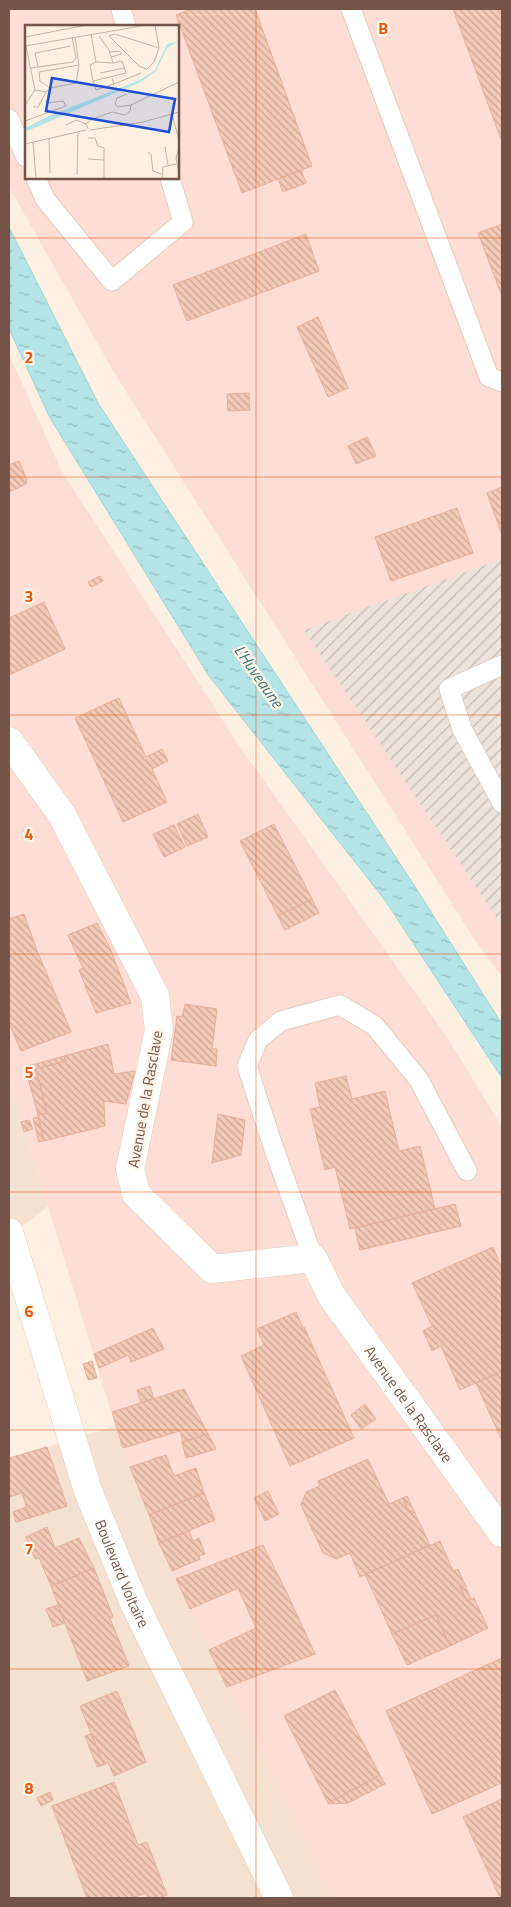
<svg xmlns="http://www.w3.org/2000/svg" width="511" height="1907" font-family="'Titillium Web',sans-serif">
<defs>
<pattern id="industrial-furrows" width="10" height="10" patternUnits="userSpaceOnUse" patternTransform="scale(1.25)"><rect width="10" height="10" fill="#ece3dd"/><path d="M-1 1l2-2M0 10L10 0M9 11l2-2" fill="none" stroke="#c4bbb5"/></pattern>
<pattern id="water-ripples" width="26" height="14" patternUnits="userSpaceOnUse" patternTransform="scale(1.25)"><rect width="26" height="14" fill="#b5e4e7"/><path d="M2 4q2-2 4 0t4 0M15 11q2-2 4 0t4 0" fill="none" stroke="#98bbbd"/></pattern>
<pattern id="building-back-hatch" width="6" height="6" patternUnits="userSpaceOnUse" patternTransform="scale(1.25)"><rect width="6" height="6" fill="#f4cab7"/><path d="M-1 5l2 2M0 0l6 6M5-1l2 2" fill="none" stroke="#caa797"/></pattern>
</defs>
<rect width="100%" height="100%" fill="#fdf0e1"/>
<path fill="#f5e1cf" d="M9,1079L48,1206L9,1237Z
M115,1426L174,1578L336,1898H9V1459Z"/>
<path fill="#feddd4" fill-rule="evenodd" d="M9,9H502V977L473,937L115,374L9,187ZM26,26H178V178H26Z
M9,354L61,470L240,747L447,1037L502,1127V1898H332L174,1578L123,1451L9,1079Z"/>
<path fill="url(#industrial-furrows)" d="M502,559V926L304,630Z"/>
<path fill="url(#water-ripples)" stroke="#9bd5d9" d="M9,227L98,403L412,882L502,1024V1078L384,899L209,676L50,418L9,329Z"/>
<path fill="url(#building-back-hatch)" stroke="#e7af97" d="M191,9H255L312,166L242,193L176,15Z
M453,9H502V142Z
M301,170L306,183L283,192L278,179Z
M502,224V296L478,233Z
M306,234L319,271L187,321L173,285Z
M318,317L348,388L328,397L297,327Z
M249,393L250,410L228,411L227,394Z
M367,437L376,456L356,464L348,446Z
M19,461L27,480L26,484L9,492V465Z
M502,487V535L487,493Z
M457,508L473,553L391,581L375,537Z
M100,576L103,581L91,587L88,582Z
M44,602L65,649L9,675V618Z
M119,698L146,757L162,749L168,761L152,769L167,802L123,822L75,718Z
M198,814L208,837L187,846L177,824Z
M274,824L312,899L278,916L240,841Z
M174,825L185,847L164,857L153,834Z
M312,899L319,913L285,930L278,916Z
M24,914L36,948L71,1032L21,1051L9,1023V919Z
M97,923L110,948L131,1003L96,1013L79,970L83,968L68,935Z
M185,1004L217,1009L212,1049H217L216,1066L171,1060L177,1016L182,1017Z
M108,1044L114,1074L135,1071L126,1104L104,1101L105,1126L44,1141L38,1115L47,1113L36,1069L66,1061L64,1056Z
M64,1056L66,1061L36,1069L47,1113L38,1115L25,1067Z
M346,1076L352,1099L385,1091L399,1151L420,1146L435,1209L350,1229L335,1167L325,1170L310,1109L320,1107L315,1083Z
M218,1114L245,1120L241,1155L212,1163Z
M38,1117L44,1141L39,1142L33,1118Z
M29,1120L33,1129L24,1132L21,1122Z
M455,1204L461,1226L360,1250L355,1228Z
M493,1247L502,1269V1371L460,1390L441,1346L432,1351L423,1331L432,1326L412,1283Z
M296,1312L303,1328L304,1327L354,1438L290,1466L241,1356L264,1345L257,1329Z
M153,1328L164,1349L131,1362L128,1355L99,1368L94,1354Z
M92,1361L97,1378L88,1380L83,1364Z
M502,1371V1441L476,1383Z
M150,1386L154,1399L141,1403L137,1390Z
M184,1389L208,1434L183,1442L180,1431L123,1448L112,1412Z
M365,1404L376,1419L361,1429L351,1415Z
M208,1434L216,1449L186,1458L182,1442Z
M47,1447L67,1506L30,1518L22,1493L9,1497V1458Z
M166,1455L174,1476L196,1468L204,1493L149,1515L130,1467Z
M368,1459L389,1504L403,1498L408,1510L415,1513L430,1545L360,1577L350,1553L336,1559L323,1553L301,1505L306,1492L320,1486L318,1481Z
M268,1491L279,1514L265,1521L254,1498Z
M204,1493L215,1520L159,1543L149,1515Z
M407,1496L415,1513L408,1510L403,1498Z
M26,1507L30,1518L16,1522L13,1512Z
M47,1527L55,1548L79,1538L94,1568L51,1586L39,1558L35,1559L26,1537Z
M189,1531L193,1541L199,1538L205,1554L199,1556L200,1559L172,1571L159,1543Z
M440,1541L453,1571L458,1569L465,1585L460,1587L467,1601L474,1598L488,1628L450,1646L436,1615L392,1634L365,1574Z
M263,1545L287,1593L315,1654L227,1687L209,1650L256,1628L238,1588L190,1609L176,1579Z
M94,1568L113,1617L110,1618L129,1666L87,1681L51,1586Z
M465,1585L471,1599L467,1601L460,1587Z
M58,1605L65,1623L53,1627L46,1609Z
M436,1615L450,1646L407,1665L392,1634Z
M502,1658V1783L432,1814L386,1711Z
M335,1690L380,1775L328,1803L284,1716Z
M117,1691L146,1762L114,1776L108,1762L104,1765L80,1706Z
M91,1734L104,1765L97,1767L85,1736Z
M380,1775L385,1784L348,1803L328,1804V1803Z
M114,1782L138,1845L147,1842L167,1895L158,1898H148L146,1893L133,1898H87L52,1806Z
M50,1792L53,1800L41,1806L37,1798Z
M502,1799V1898H500L463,1817Z"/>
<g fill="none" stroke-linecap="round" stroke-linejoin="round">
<defs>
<path id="service" d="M121,9L126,26
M351,9L489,377L502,382
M9,119L26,157
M36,178L45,199L112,281L183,222L170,178
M502,665L449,689L462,729L502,803
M313,1258L273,1146L247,1066L258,1040L281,1021L340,1005L375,1026L419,1080L467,1171"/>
<g id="minor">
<path id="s1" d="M9,741L62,815L155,996L159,1030L130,1169L136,1194L212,1269L313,1258L331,1295L502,1533"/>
</g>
<g id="secondary">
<path id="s2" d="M9,1232L88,1491L134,1603L279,1898"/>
</g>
</defs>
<use href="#service" stroke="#e4cdc0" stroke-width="21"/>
<use href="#minor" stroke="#e4cdc0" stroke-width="29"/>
<use href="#secondary" stroke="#e9cdbc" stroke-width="29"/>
<use href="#service" stroke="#fff" stroke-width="19"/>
<use href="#minor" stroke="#fff" stroke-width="28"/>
<use href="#secondary" stroke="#fff" stroke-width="28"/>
</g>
<path fill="none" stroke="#e8590c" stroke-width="1" stroke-opacity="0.55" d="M256,9V1898M9,238H502M9,477H502M9,715H502M9,954H502M9,1192H502M9,1430H502M9,1669H502"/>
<g text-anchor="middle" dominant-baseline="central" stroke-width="4.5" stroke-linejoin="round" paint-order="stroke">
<g font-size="15" fill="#755447" stroke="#fff4e8">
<text transform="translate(145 1099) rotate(-80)">Avenue de la Rasclave</text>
<text stroke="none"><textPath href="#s1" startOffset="880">Avenue de la Rasclave</textPath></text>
<text stroke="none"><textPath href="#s2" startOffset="360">Boulevard Voltaire</textPath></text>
</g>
<g font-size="16" font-style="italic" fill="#3a767c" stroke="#fff4e8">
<text transform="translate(259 676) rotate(55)">L'Huveaune</text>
</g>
</g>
<g transform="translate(25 25)">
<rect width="154" height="154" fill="#fdf0e1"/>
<path d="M154,16L142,23L131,46L116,57L0,107V103L21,92L115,55L130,45L142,19Z" fill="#b5e4e7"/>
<path fill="none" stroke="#c7b2a3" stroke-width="1" d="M130,0L134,23L129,37L122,44L114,41L84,11L90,9L134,23M66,9L71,37L65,40L68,56L101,48L97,36L88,38L84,25L74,11M0,12L62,0M50,12L54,40M0,21L122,0M85,27L94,26L96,29L86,32M71,37L88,38M13,42L10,28L46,21M6,43L48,37L51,33L47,12M75,48L99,43M68,56L71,65L89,59L87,53M89,59L116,48M10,65L21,67L25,63L51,58L54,40L14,47L15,56L25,63M102,69L92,73L90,79L93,82L106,80M0,80L10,65L1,21M8,82H13L21,67M147,89L154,115M0,96L41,81L38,76L22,78L21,75M41,100L51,95L61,99M63,104L61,99L67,94L87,87L100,90L105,86L106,80L154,57M65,105L118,97L154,87M63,113H70L73,121L79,123V154M24,114L25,148M8,117L11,154M0,119L61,105M140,122L143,140M154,123L151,133L154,148M123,127L126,129L128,146L136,149M63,134L79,135M52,150L53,108M137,154L138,142L151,139"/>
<path fill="#1d4ed8" fill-opacity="0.15" stroke="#1d4ed8" stroke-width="2.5" d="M27,53L150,74L144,107L21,86Z"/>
<rect width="154" height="154" fill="none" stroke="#755447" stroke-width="2.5"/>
</g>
<g font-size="16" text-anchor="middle" font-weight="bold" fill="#e8590c" stroke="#fff4e8" stroke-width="4.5" stroke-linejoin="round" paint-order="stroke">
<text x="383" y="34">B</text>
<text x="29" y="363">2</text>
<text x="29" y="602">3</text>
<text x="29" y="840">4</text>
<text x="29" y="1078">5</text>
<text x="29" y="1317">6</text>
<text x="29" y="1555">7</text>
<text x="29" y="1794">8</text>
</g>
<rect width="511" height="1907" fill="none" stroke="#755447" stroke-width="20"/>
</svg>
